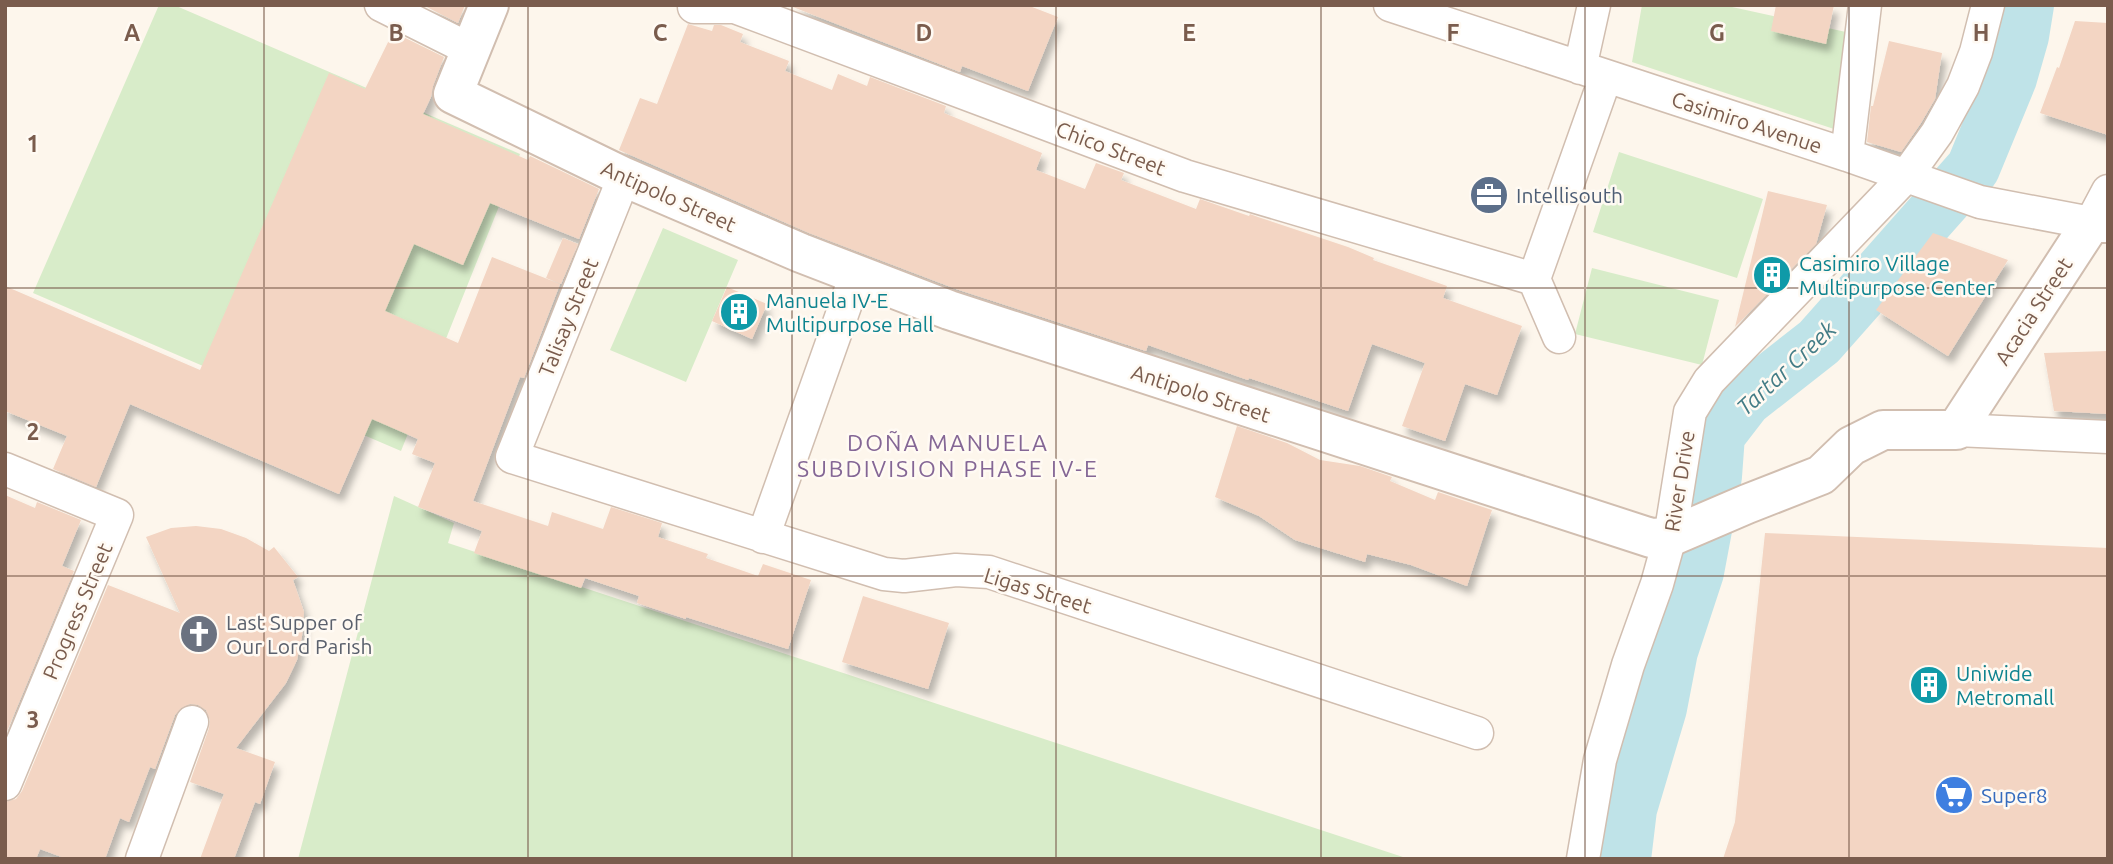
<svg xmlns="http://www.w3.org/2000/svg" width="2113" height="864" font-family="Ubuntu,sans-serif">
<defs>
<filter id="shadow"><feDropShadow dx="4.5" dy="8" stdDeviation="3.5" flood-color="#0004"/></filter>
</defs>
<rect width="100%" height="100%" fill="#fdf6ec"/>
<path fill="#d8ecc9" d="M159,5H174L520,154L401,451L33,293Z
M1642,5H1723L1855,34L1837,130L1632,62Z
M1619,152L1763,199L1737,278L1593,232Z
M663,228L738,260L686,382L610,350Z
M1592,268L1719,300L1702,365L1575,334Z
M394,496L454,523L448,543L1409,859H298Z"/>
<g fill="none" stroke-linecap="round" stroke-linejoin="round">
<path stroke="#bfe3e8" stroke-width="54" d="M1624,859L1630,809L1660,708L1671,651L1697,572L1715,476L1718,435L1745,400L1819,342L1973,168L2010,78L2022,36L2027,5"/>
</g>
<path fill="#f3d5c3" filter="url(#shadow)" d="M423,5H465L458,23Z
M793,5H1027L1058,17L1028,91L962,66L960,72L793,7Z
M1776,5H1834L1826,44L1771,31Z
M2075,21L2108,23V135L2040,113L2057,67L2059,68Z
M688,24L712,31L714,25H721L743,34L740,42L789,61L785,71L832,90L838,74L867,86L870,77L946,106L944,113L1042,153L1036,170L1085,189L1096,163L1124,173L1121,180L1196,209L1200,199L1249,216L1250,214L1258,217L1348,247L1374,258L1373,260L1447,286L1443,298L1522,326L1497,395L1465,384L1445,441L1402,426L1425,363L1372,344L1348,411L1249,378L1248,380L1148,345L1146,351L956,289L809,233L619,150L640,98L657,104Z
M393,32L444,57L433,86L431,97L423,114L528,160L530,156L599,189L579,239L490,203L463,265L414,244L385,311L458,343L492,257L560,284L524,378L520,377L473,501L548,526L552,512L603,529L611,507L662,523L658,537L708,554L706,558L758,576L763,564L811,580L788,649L686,617V619L637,603L639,596L585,578L581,588L474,553L482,531L418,507L435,463L412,454L418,439L372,419L339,494L130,404L96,487L53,469L67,436L5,411V286L200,370L329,73L365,89Z
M1889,41L1942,53L1935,99L1921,123L1901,152L1867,142L1871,106H1873Z
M1768,191L1827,205L1816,244L1735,327Z
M1933,233L2008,260L1948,356L1876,310Z
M563,238L578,244L561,284L546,278Z
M727,287L767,304L752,339L712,321Z
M2108,351V414L2054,411L2044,353Z
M1237,426L1287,443L1320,460L1360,466L1392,477L1390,481L1435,500L1438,492L1492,510L1467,586L1411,565L1367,554L1365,562L1295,540L1259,516L1215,497Z
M5,495L35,508L37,502L81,520L62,566L74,571L5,736Z
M196,526L221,529L246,538L269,551L274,547L298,577L293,580L304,612L302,636L297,660L286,683L236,748L275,762L260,804L255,802L234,859H200L224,794L190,782L209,728L210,720L206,710L198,705L190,704L181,708L175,715L155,769L150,767L129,822L120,818L105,859H67L40,849L36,859H5V802L16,799L22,791L108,585L180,613L146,537L171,528Z
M1765,533L2108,548V859H1723L1735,822Z
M863,596L949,623L928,689L842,662Z"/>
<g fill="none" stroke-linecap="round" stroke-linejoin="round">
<defs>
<path id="minor" d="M381,5L471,50
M1390,5L1847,155L1980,202L2091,223L2108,191
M694,7H735L1185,176L1534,279
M1580,68L1594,5
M1847,155L1865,5
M624,177L512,457L884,574L904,576L956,570L989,572L1477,733
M1559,337L1534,279L1606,76
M1956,430L2108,437
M5,469L117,515L5,784
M763,537L856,275
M142,859L192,722
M1583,859L1600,760L1628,665L1657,584L1670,537L1690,412L1709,381L1906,176L1937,133L1963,86L1976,52L1988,5"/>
<path id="tertiary" d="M489,5L453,94L624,177L801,253L949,310L1651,538L1670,537L1747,504L1821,475L1851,446L1883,430H1956L2091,223H2108"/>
</defs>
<use href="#minor" stroke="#d1beb0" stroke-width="35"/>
<use href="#tertiary" stroke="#d1beb0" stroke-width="42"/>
<use href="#minor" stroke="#fff" stroke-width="32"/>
<use href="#tertiary" stroke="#fff" stroke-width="38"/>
</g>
<path fill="none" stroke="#7a5c4d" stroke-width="2" stroke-opacity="0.55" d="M264,5V859M528,5V859M792,5V859M1056,5V859M1321,5V859M1585,5V859M1849,5V859M5,288H2108M5,576H2108"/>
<defs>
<symbol id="office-disc" viewBox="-11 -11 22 22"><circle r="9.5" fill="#5c6f8a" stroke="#fffaf3"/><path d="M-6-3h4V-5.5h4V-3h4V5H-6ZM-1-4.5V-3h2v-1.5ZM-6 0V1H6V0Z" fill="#fff"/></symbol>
<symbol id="building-disc" viewBox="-11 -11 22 22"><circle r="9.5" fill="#0f9aa8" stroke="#fffaf3"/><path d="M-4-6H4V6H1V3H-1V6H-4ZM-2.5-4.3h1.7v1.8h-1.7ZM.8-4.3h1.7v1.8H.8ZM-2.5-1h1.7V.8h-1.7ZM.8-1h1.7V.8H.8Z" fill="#fff"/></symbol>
<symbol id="church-disc" viewBox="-11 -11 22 22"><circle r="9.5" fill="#6b7280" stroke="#fffaf3"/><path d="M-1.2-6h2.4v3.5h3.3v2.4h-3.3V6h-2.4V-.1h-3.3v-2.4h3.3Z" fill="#fff"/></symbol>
<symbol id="supermarket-disc" viewBox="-11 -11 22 22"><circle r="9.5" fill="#3f7fe0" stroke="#fffaf3"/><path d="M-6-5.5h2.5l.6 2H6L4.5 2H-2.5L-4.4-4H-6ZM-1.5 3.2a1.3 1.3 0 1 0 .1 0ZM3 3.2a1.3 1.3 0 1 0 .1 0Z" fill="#fff"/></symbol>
</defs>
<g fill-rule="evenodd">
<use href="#office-disc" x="1467" y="173" width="44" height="44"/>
<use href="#building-disc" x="1750" y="253" width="44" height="44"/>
<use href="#building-disc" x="717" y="290" width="44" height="44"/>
<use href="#church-disc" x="177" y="612" width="44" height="44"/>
<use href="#building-disc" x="1907" y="663" width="44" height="44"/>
<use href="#supermarket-disc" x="1932" y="773" width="44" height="44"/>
</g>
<g text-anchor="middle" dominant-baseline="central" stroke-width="5" stroke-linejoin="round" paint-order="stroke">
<g font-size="21" fill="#7a5c4d" stroke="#fffaf3">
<text transform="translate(1747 122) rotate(18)">Casimiro Avenue</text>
<text transform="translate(1111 148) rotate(21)">Chico Street</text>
<text transform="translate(669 196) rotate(24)">Antipolo Street</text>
<text transform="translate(2033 311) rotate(-57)">Acacia Street</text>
<text transform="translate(568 317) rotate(-68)">Talisay Street</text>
<text transform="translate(1201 393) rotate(18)">Antipolo Street</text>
<text transform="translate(1679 481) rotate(-81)">River Drive</text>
<text transform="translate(1038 590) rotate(17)">Ligas Street</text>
<text transform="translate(77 611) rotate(-67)">Progress Street</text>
</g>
<g font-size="21" fill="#4e5e75" stroke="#fffaf3" text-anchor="start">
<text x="1516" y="195">Intellisouth</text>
</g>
<g font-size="21" fill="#0d838f" stroke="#fffaf3" text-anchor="start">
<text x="1799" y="263">Casimiro Village<tspan x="1799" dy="24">Multipurpose Center</tspan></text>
<text x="766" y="300">Manuela IV-E<tspan x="766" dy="24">Multipurpose Hall</tspan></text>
<text x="1956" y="673">Uniwide<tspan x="1956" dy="24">Metromall</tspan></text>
</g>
<g font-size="21" fill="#5b616d" stroke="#fffaf3" text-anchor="start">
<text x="226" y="622">Last Supper of<tspan x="226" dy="24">Our Lord Parish</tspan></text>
</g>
<g font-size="21" fill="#366cbe" stroke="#fffaf3" text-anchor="start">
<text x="1981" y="795">Super8</text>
</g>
<g font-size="23" font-style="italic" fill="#437c86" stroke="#fffaf3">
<text transform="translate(1786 368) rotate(-43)">Tartar Creek</text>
</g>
<g font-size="23" letter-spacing="2" fill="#846695" stroke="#fffaf3">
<text x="948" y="442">DOÑA MANUELA<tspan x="948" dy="26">SUBDIVISION PHASE IV-E</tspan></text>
</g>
</g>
<g font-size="23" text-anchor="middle" font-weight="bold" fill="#7a5c4d" stroke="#fffaf3" stroke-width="5" stroke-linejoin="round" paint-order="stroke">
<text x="132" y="41">A</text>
<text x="396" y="41">B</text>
<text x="660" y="41">C</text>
<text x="924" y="41">D</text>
<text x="1189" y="41">E</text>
<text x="1453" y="41">F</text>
<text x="1717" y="41">G</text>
<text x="1981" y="41">H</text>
<text x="33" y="152">1</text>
<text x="33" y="440">2</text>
<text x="33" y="728">3</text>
</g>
<rect width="2113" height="864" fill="none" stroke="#7a5c4d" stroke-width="14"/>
</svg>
